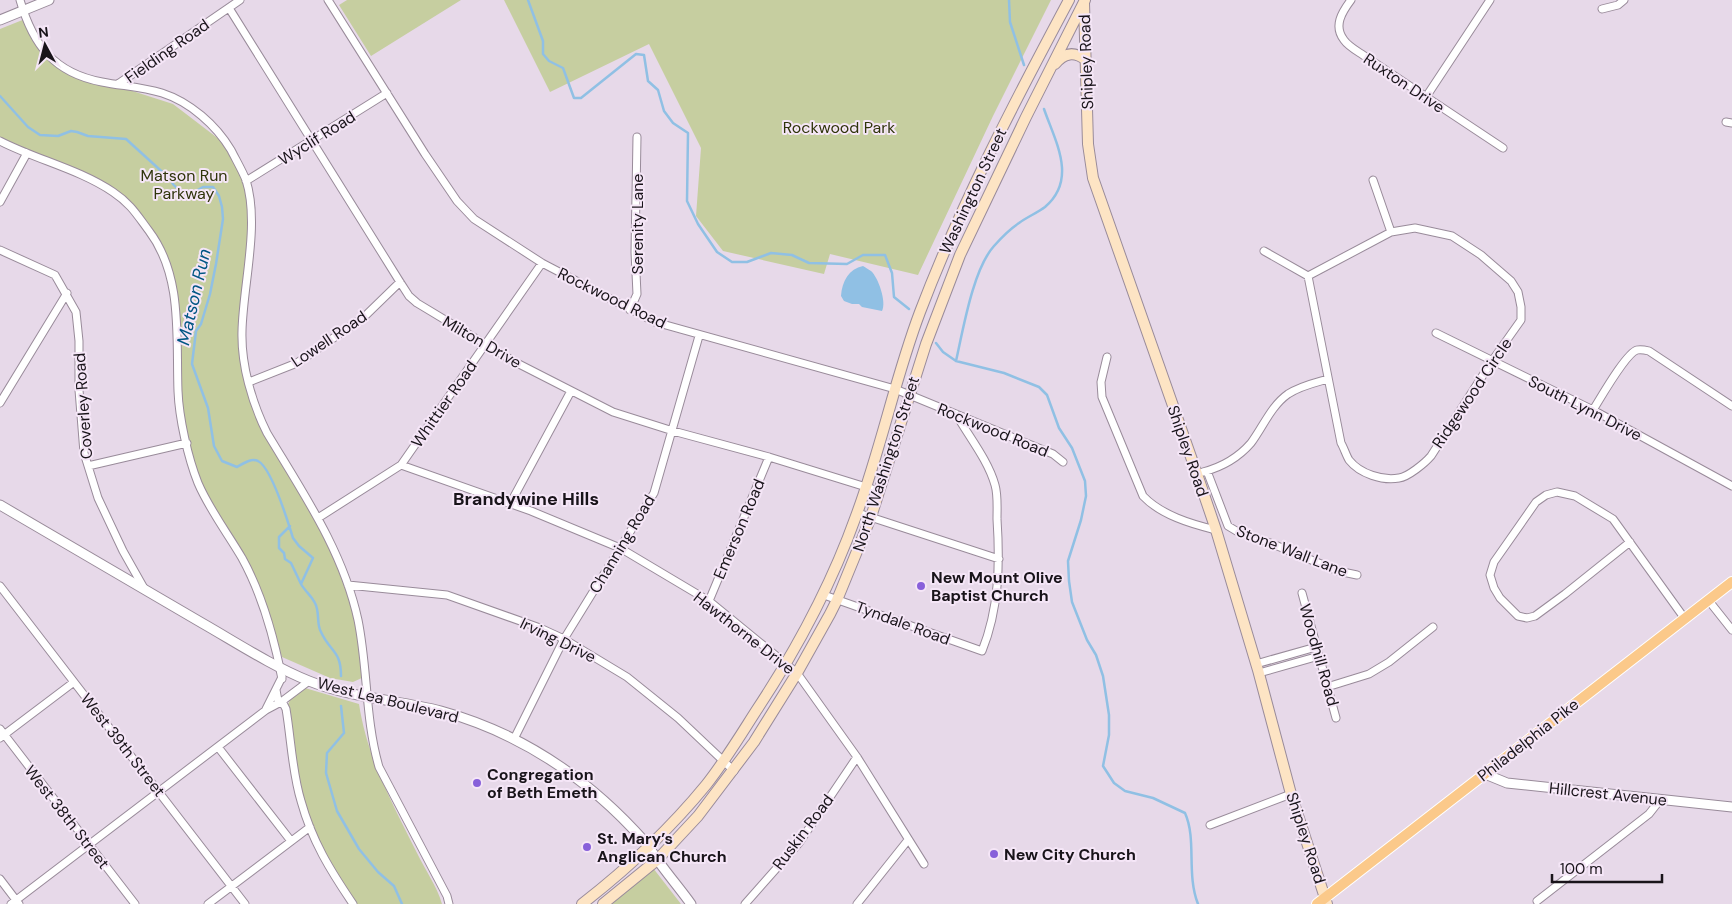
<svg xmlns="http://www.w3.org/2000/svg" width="1732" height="904" font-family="'DM Sans',sans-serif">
<rect width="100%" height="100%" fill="#e7d9e9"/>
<path fill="#c6cea0" d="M347,0H461L371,56L339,5Z
M504,0H1051L993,116L918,275L830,254L824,274L723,251L696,216L701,148L649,44L550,92Z
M25,19L38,44L67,70L173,104L228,146L246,181L251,225L243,309L246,370L267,433L318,518L355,608L364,677L353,682L330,678L282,657L258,590L198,483L182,424L174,292L152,234L112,191L0,141V29Z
M305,688L359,704C367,757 393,805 417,853C425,870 437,886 442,904H355L339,884L303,807L286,709L290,700Z
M653,868L681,904H607Z"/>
<path fill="#90c0e4" d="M863,266C866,268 868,269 871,271C878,277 887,302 882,311L862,307L859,304H852L844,301L841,296C842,281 849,269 863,266Z"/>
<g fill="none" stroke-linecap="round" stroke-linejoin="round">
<path stroke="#90c0e4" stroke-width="2.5" d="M528,0L543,41V54L549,61L563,68L574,98H581L636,54L644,55L648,81L658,90L664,111L673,123L688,133L687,201L698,224L717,252L732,262H747L771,253L792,255L809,263L847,264L863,255H885L892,273L894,297L909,309
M1009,0L1010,22L1024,65
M0,96L28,127L40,135L58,136L71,131L77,132L88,136L126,139L170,179C174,188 180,192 190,194L203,187H213L219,196L222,207L223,219L216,264L210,294L201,324L196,331L192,364L208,408L214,446L222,461L237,467C244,463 251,458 258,461C272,468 288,522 293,538L299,546L313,558L301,584C306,593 316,599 317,609C319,617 317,625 321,632C330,652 341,650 341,676
M1044,109C1055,141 1078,179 1045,207C1037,213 1027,217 1019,223C1010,229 1001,238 994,246C973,269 963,330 956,361L1004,373L1039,387L1047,395L1059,428L1072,448L1085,481L1086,496L1081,520L1068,561L1069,581L1072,602L1087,640L1096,655L1103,676L1109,715V735L1103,766L1114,783L1125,791L1153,798L1185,813C1197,840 1186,873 1198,904
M936,343L943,352L956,361
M290,526L279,537V548L284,553L285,559L291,563L301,584
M341,706L344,733L327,753L326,773L337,811L359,849L378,872L394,886L402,904"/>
<defs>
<path id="minor" d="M20,0C33,45 54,73 102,82C122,86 142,87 162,93C190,102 216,125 231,150C236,160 242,170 246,180C260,224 243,285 242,331C241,365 252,403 267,433C303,493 343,551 358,620C368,669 365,719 379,767L447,896L449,904
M328,0L425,154L457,201L474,219L542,263L655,322L895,389L1053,454L1063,462
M1351,0C1342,12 1333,26 1344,40C1348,46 1357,51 1363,55L1503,148
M229,8L400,282L409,296L417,303L515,362L613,412L673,431L769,457L879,491
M1602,9L1618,5L1624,0
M118,84L240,0
M1426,97L1490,0
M1726,122L1732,123
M0,141C37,160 79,169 113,192C131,204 137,215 149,231C183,276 176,337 178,391C179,418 188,458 198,483C209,509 228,534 242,558C263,596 274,637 282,679
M1373,180L1391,232
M246,181L387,93
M0,202L27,153
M0,250L55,275L76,312L79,341V390L84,453L98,498L123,551L145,590
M1264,251L1308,276L1391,232L1415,228L1452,236L1481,255L1511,281L1518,292L1521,307V320L1492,361L1431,456C1425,463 1408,477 1399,478C1383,481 1360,474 1349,460C1346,455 1344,448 1341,443L1308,276
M630,310L637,294L635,252L637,137
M1436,333L1593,410L1732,486
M1107,357L1101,382L1102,397L1143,496C1161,515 1191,524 1216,530
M249,382L297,363L364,317L400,282
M0,403L67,293
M1593,410C1600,399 1626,353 1637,350C1641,349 1645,350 1649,351L1732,406
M401,465L531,511L620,548L709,601L797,673L857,757L924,864
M88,466L187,443
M1207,471L1228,526L1238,532L1270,543L1338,571L1357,575
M1203,472C1222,467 1238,458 1251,443C1263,427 1271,406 1288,394C1300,386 1314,383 1328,379
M510,504L571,391
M858,513L999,559
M318,518L401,465L542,263
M1630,542L1565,594L1535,616L1527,618L1518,616L1500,598L1494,588L1490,575L1494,562L1536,502L1546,495L1557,492L1575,496L1613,519L1685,619
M348,585L447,595L540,628L564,639L627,677L678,718L734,771
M0,586L245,904
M1302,593L1336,718
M824,595L982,651C999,609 1000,564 997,519C997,508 998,495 995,485C988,460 969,437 956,414
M709,601L769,457
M1709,601L1732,630
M1256,664L1316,647
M1259,673L1319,656
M1327,687L1369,674L1389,662L1433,627
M276,690L278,701L284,705L286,709C291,738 292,772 301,801C312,841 330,870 353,904
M266,709L282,677
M0,729L135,904
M0,738L74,682
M514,739L564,639L654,493L699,336
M218,747L291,841
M1210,825L1291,794
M0,879L19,904
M1537,901L1649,814L1660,800
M11,904L266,710L281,702L309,681
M208,904L310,827
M745,904L799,843L857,757
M857,904L908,840"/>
<path id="tertiary" d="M0,20L49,0
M0,505C67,544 134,584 202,623C237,643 272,666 309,681C351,698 398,700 441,711C521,733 590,780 645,842C650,848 654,855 659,862C669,876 681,890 691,904
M1485,774L1507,783L1732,807"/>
<path id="secondary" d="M1084,3L1088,144L1093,178L1197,474L1216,530L1258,670L1291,794L1327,904
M1055,64C1064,53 1074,51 1086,60
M582,904C627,869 670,829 706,785C725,761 740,736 756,711C797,649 831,586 856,516C881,449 895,378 920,312C961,204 1015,101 1069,0
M603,904L657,860L698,816L754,742L797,673L830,614L837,600L871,517L926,344L960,255L1026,117L1085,0"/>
<path id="primary" d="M1317,904L1732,582"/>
</defs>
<use href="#minor" stroke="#998b9a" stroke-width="9"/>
<use href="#tertiary" stroke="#998b9a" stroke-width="11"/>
<use href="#secondary" stroke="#998b9a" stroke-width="12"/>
<use href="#primary" stroke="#fff" stroke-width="12"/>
<use href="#minor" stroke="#fff" stroke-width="7"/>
<use href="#tertiary" stroke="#fff" stroke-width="9"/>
<use href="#secondary" stroke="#fde4c4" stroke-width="10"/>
<use href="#primary" stroke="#fbc98a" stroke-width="10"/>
</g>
<g fill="#8860da" stroke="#f5e6f7" stroke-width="2">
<circle cx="921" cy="586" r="5"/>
<circle cx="477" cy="783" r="5"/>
<circle cx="587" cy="847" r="5"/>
<circle cx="994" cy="854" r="5"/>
</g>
<g text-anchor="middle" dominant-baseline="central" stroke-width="4" stroke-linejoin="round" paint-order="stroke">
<g font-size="16" fill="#19141a" stroke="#f5e6f7">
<text transform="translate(167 51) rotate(-35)">Fielding Road</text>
<text transform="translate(1086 62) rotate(-92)">Shipley Road</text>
<text transform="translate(1404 83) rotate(34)">Ruxton Drive</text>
<text transform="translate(317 138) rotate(-32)">Wyclif Road</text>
<text transform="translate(973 191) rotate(-65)">Washington Street</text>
<text transform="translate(637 224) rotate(-90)">Serenity Lane</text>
<text transform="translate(612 298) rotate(26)">Rockwood Road</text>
<text transform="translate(329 339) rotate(-34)">Lowell Road</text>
<text transform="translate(482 342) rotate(30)">Milton Drive</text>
<text transform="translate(1472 393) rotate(-56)">Ridgewood Circle</text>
<text transform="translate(444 404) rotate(-55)">Whittier Road</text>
<text transform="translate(83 406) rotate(-94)">Coverley Road</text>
<text transform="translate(1585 408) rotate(27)">South Lynn Drive</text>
<text transform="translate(993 430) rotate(22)">Rockwood Road</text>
<text transform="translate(1188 451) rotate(71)">Shipley Road</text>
<text transform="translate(886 464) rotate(-72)">North Washington Street</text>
<text transform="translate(739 529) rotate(-67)">Emerson Road</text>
<text transform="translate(622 544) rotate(-59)">Channing Road</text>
<text transform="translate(1292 551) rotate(21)">Stone Wall Lane</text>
<text transform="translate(903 623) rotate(20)">Tyndale Road</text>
<text transform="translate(744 633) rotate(38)">Hawthorne Drive</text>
<text transform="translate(558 640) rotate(26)">Irving Drive</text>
<text transform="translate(1319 655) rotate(74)">Woodhill Road</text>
<text transform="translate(388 700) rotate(14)">West Lea Boulevard</text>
<text transform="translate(1528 740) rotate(-38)">Philadelphia Pike</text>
<text transform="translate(123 745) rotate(52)">West 39th Street</text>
<text transform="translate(1608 794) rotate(6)">Hillcrest Avenue</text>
<text transform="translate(67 817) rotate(52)">West 38th Street</text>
<text transform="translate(803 832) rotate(-53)">Ruskin Road</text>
<text transform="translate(1306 838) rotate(72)">Shipley Road</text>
</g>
<g font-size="16" fill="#2f340a" stroke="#f5e6f7">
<text x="839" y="127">Rockwood Park</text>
<text x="184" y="175">Matson Run<tspan x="184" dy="18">Parkway</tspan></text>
</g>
<g font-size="16" font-weight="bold" fill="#19141a" stroke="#f5e6f7" text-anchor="start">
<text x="931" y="577">New Mount Olive<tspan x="931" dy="18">Baptist Church</tspan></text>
<text x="487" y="774">Congregation<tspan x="487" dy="18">of Beth Emeth</tspan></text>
<text x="597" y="838">St. Mary’s<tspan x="597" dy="18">Anglican Church</tspan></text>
<text x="1004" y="854">New City Church</text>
</g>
<g font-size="18" font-style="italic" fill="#005683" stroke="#f5e6f7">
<text transform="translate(194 297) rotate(-77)">Matson Run</text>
</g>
<g font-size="18" font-weight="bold" fill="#19141a" stroke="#f5e6f7">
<text x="526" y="499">Brandywine Hills</text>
</g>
</g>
<g transform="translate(45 45) rotate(353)" stroke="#f5e6f7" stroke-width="4" paint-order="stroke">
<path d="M0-4L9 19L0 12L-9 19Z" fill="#19141a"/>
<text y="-8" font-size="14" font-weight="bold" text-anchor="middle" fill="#19141a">N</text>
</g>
<path d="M1552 874v8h110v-8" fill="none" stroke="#19141a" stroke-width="2.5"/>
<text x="1560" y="874" font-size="15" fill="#19141a" stroke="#f5e6f7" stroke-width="4" paint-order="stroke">100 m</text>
</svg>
